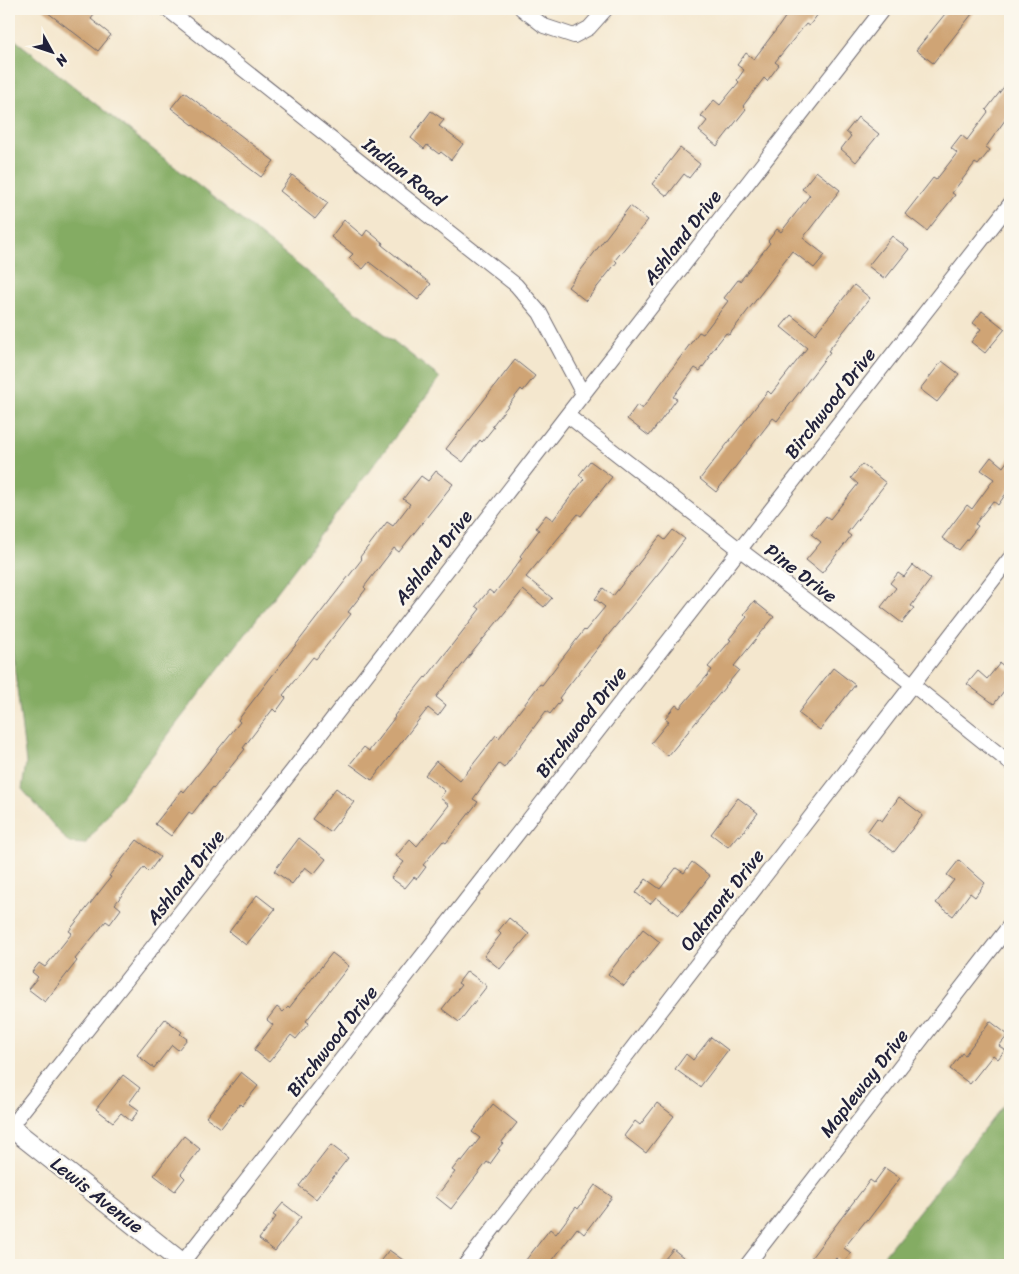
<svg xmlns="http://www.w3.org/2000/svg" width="1019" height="1274" font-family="Sriracha,sans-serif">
<rect width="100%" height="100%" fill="#fbf7ec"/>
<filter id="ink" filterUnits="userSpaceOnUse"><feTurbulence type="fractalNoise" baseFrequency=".02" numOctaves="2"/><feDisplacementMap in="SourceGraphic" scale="10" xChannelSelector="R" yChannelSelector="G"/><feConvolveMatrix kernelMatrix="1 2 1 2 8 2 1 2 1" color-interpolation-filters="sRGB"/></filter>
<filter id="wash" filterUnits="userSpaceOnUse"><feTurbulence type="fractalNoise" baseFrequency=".0096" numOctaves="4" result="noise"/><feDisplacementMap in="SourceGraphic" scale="20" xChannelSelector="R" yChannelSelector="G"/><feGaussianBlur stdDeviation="1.12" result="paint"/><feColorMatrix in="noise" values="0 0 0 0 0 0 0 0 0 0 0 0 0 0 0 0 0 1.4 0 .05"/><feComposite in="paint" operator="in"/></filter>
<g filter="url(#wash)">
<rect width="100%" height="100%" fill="#f4e7ce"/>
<path fill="#84ac63" stroke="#53674f" d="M9,35L440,378L85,844L69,843L22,789L26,763L9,622Z
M1010,1097V1265H876Z"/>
<g id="blocks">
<path fill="#cfa474" d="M43,9H87L94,15L91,19L111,35L98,51Z
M777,9H822L809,26L806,24L775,62L779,65L767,81L764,78L743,106L746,109L717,146L699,131L707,121L701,116L714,100L720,105L739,82L737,80L744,70L737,65L746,53L754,59L779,26L786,16Z
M949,9H976L933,63L916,50Z
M1010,79V113L986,147L990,150L978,165L975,163L952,193L955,195L927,231L905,214L933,178L936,180L957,153L951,148L961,135L967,140L988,112L986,110Z
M184,92L274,161L261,177L171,108Z
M431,111L444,120L439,126L463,144L451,160L441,152L439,154L427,145L424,149L411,138Z
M858,117L879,134L856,162L841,149L851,136L846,132Z
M680,148L700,164L689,178L684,174L667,196L652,184Z
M816,171L840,190L803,238L825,255L814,268L792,251L778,269L779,270L729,335L726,333L708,356L710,357L700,371L695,368L673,397L677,399L649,436L627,419L637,405L642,409L699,332L703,334L728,301L724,298L738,280L740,281L770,243L768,241L777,229L781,232L810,195L802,189Z
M292,175L328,203L315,219L280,191Z
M630,206L648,220L615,260L617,262L586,301L568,287Z
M344,220L363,236L367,230L383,243L382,245L431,284L418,300L369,262L363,269L349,258L353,254L331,237Z
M892,236L909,249L885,279L868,266Z
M854,285L870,298L828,351L830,352L777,421L773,418L716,492L700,479L768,391L771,394L807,348L781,327L791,315L815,334Z
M982,311L1005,329L985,353L971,342L981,329L973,323Z
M515,360L535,376L523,391L521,389L492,426L494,427L482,442L480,440L463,462L446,449Z
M942,361L959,374L937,402L920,389Z
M991,457L1003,467L1010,457V488L998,505L993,501L975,524L978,526L959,550L942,538L967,505L972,509L994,479L981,470Z
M590,461L612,477L581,516L578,514L526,577L552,598L544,607L523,590L436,697L446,705L438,716L428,708L372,780L350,764L364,747L369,751L395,717L394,716L425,677L426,678L480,609L476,606L489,590L494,594L522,558L520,556L539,530L536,528L546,515L553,520L584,479L579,475Z
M862,464L886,483L847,533L851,536L822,573L806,560L821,542L811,534L826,516L830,519L858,484L851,478Z
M436,471L453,484L399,552L394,548L364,587L366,589L348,612L351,614L316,659L313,657L283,695L286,698L276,712L273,709L243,748L245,749L214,788L213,787L192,814L189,812L171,836L155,824L182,790L184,792L240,722L238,720L362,559L360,557L387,522L393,526L410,504L403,499L421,476L428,481Z
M673,530L685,539L662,569L605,639L559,698L561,700L550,714L546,711L504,768L499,764L473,799L478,802L446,843L443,841L423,865L426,867L417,879L414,877L405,888L391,878L404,862L396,856L410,839L417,846L449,805L440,798L445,791L425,775L436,761L460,781L496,735L499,738L540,684L542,685L584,630L585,631L605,607L595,599L603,588L613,596L660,536L665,540Z
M913,565L931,579L911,606L914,608L902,623L881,607L896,588L890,583L898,573L904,577Z
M754,601L774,617L734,666L739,670L668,756L651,743L669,721L665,718L676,705L680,708L712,670L708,667L731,640L729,639L747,617L744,614Z
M1000,663L1010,671V683L994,704L967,684L978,671L987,679Z
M833,668L855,685L820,730L798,713Z
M336,788L354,802L330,832L312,819Z
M899,797L923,815L894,852L867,832L877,818L882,821Z
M738,798L758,813L740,836L738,835L728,847L711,834Z
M299,838L326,859L314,874L305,867L292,884L274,871Z
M137,840L160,857L149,872L144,867L115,904L121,909L110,924L106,921L75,959L77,961L45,1002L28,989L38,977L32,972L39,963L45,967L72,933L69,931L111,877L109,876Z
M959,860L985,883L975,897L970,893L953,916L936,903L954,880L947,875Z
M692,862L710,876L679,915L656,897L650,904L636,893L646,879L660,889L676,868L684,873Z
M257,895L275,909L246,945L229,932Z
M509,918L529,934L500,969L484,956L501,934L498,931Z
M643,929L660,942L624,986L608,974Z
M332,953L349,966L306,1021L309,1023L296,1039L291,1035L269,1062L254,1050L273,1025L267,1020L277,1007L283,1012L288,1007L289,1008Z
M467,971L487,986L459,1022L442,1009L461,985L458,983Z
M165,1019L182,1032L180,1034L187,1039L178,1050L172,1045L154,1068L137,1055Z
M990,1021L1008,1035L999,1046L1005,1050L998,1059L993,1055L970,1084L950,1069L962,1053L965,1055Z
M711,1037L728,1050L700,1087L675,1069L686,1054L693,1060Z
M241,1072L258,1086L242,1106L240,1104L221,1128L206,1117Z
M123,1075L140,1088L129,1103L139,1110L131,1121L121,1113L113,1122L96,1109Z
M657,1103L674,1116L646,1153L624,1136L635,1121L640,1125Z
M493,1104L517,1123L501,1143H503L498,1149L500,1150L490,1164L487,1162L451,1209L436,1197L455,1172L452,1170L460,1160L462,1161L480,1138L472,1132Z
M184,1136L200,1149L181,1174L185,1178L175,1191L154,1175Z
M331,1145L348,1158L316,1199L299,1186Z
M885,1168L900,1178L868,1220L867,1219L844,1248L851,1253L843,1264L836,1258L831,1265H820L811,1258L870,1180L874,1183Z
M595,1185L612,1197L584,1234L577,1228L549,1265H522L550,1229L556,1234L576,1207L578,1209Z
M283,1203L301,1217L275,1251L259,1239L276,1217L273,1215Z
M673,1249L693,1265H660Z
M389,1250L410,1265H377Z"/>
</g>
</g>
<g filter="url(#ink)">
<use href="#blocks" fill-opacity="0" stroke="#6c676e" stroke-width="1"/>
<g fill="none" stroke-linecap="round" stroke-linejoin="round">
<defs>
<path id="street" d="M167,9L516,285L540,313L583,394
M522,9L544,26L574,36L589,28L606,9
M567,415L739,549L827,616L1010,763
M10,1127L292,771L567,415L883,9
M182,1263L1010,204
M465,1265L1010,558
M747,1265L1010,925"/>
<path id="secondary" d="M9,1126L185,1265"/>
</defs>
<use href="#street" stroke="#6c676e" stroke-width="16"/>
<use href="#secondary" stroke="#6c676e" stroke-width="21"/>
<use href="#street" stroke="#fff" stroke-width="14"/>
<use href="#secondary" stroke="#fff" stroke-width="19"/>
</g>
</g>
<g text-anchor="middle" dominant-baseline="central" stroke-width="5" stroke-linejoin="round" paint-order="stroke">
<g font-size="19" fill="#22223b" stroke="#fbf7ec">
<text transform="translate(404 172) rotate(38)">Indian Road</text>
<text transform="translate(682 237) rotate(-52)">Ashland Drive</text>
<text transform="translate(830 403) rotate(-52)">Birchwood Drive</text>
<text transform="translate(433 557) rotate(-52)">Ashland Drive</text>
<text transform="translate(801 573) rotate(37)">Pine Drive</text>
<text transform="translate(581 722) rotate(-52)">Birchwood Drive</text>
<text transform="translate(185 877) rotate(-52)">Ashland Drive</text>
<text transform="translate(722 900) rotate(-52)">Oakmont Drive</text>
<text transform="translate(332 1041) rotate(-52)">Birchwood Drive</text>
<text transform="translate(864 1083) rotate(-52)">Mapleway Drive</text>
<text transform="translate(97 1195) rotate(38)">Lewis Avenue</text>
</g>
</g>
<rect width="1019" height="1274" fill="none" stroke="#fbf7ec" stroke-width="30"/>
<g transform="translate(52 52) rotate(130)" stroke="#fbf7ec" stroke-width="4" paint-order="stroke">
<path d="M0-4L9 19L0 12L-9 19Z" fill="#22223b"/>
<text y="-8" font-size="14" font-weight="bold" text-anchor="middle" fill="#22223b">N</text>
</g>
</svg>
